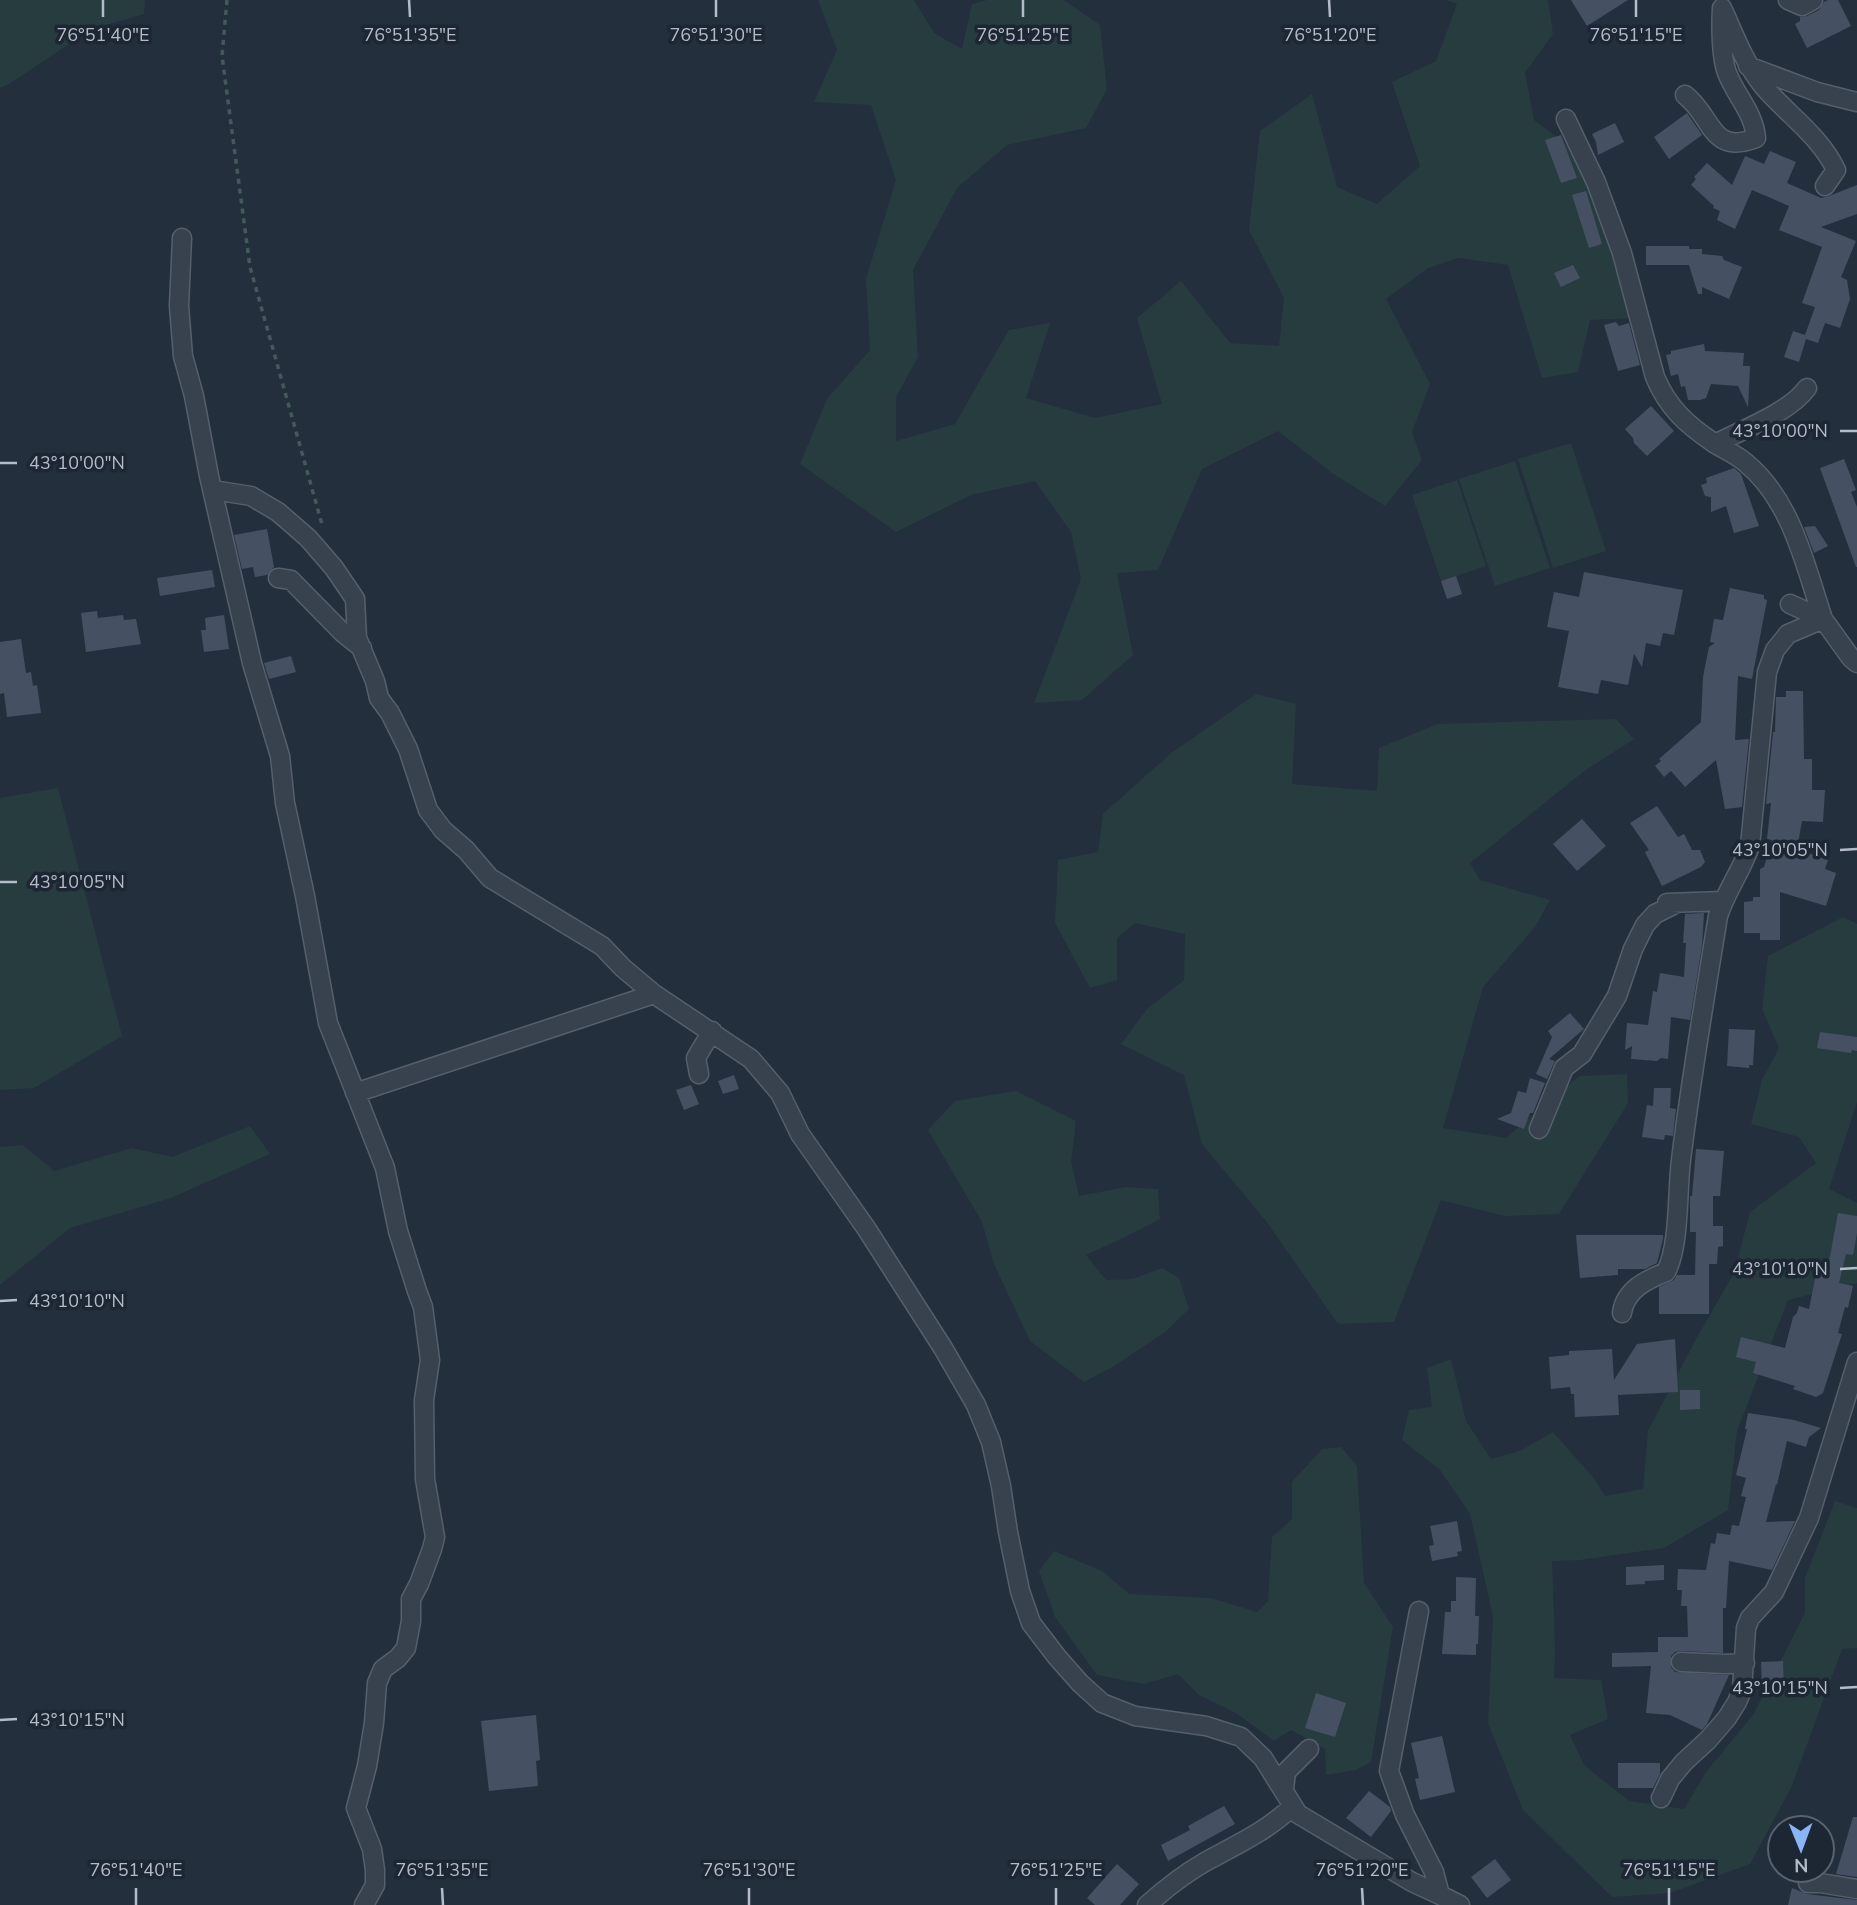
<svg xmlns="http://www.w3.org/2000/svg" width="1857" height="1905" font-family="'Nunito Sans',sans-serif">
<rect width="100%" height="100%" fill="#242f3e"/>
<path fill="#263c3f" d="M0,0H145L144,14L90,30L9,84L0,88Z
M818,0H914L934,33L962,49L972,4L987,0H1064L1100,25L1107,89L1086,128L1007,145L957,188L913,270L918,357L896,397V441L955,424L1009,330L1050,323L1026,398L1095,418L1162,404L1137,318L1181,281L1230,343L1279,346L1284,298L1249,230L1260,131L1312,94L1337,187L1377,204L1420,166L1392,82L1436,61L1457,4L1446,0H1548L1553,34L1525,73L1534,120L1585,158L1639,318L1590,320L1578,372L1542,378L1508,265L1458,258L1428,268L1386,299L1430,384L1412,432L1422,460L1385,506L1332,473L1278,431L1202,469L1158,570L1117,573L1133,655L1082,700L1034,703L1081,579L1071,532L1035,481L971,495L896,532L800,464L827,399L870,350L866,279L896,180L871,105L814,102L837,50Z
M1571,443L1606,551L1553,568L1518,459Z
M1515,461L1550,568L1495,586L1459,479Z
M1457,480L1486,566L1441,581L1412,495Z
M1256,694L1296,704L1292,784L1377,791L1379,748L1437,724L1616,719L1634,739L1583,772L1470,863L1480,880L1550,900L1535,927L1483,987L1443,1128L1506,1138L1579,1076L1627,1074L1628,1103L1559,1214L1505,1216L1441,1200L1394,1322L1338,1324L1266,1221L1202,1144L1184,1075L1121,1044L1147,1009L1184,980L1185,934L1135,923L1117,938V980L1090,988L1055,923L1058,860L1098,852L1103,814L1170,754Z
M58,788L122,1036L34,1088L0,1090V798Z
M1843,917L1857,924V1102L1829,1189L1857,1203V1283L1788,1300L1737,1431L1728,1510L1664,1548L1580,1560L1552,1561L1555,1651L1554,1678L1601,1680L1608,1719L1570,1735L1584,1765L1629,1801L1684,1809L1706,1772L1753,1715L1805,1613V1578L1835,1501L1857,1508V1648L1842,1649L1791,1788L1750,1864L1670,1893L1612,1897L1523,1810L1488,1723L1493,1616L1470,1514L1440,1470L1402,1440L1409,1410L1432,1407L1427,1368L1451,1359L1466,1421L1491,1459L1520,1451L1553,1432L1593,1477L1605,1496L1643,1489L1648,1431L1696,1339L1734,1273L1750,1212L1816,1163L1799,1137L1751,1124L1762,1080L1779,1048L1762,1009L1768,956Z
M1016,1091L1076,1121L1071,1161L1079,1196L1126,1187L1158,1189L1160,1219L1121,1239L1086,1255L1106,1280L1133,1279L1162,1268L1179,1278L1189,1309L1165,1332L1114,1366L1084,1382L1030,1341L994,1264L982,1222L928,1130L955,1101Z
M250,1126L270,1154L171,1198L70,1228L0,1285V1147L23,1145L54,1171L132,1148L172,1157Z
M1341,1447L1357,1466L1364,1583L1393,1627L1371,1762L1356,1770L1326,1775L1325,1749L1291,1730L1274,1741L1236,1713L1199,1695L1178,1674L1144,1684L1097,1675L1055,1617L1039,1571L1054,1551L1102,1571L1129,1594L1211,1598L1257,1612L1268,1601L1272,1537L1292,1519V1482L1322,1449Z"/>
<path fill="#455162" d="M1571,0H1628L1587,26Z
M1828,0H1838L1851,26L1807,48L1795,24L1800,21V17L1807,16L1819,10L1824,2Z
M1687,113L1702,135L1669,159L1654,137Z
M1615,123L1624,142L1598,155L1596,142L1592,134Z
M1561,135L1577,178L1561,183L1545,140Z
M1770,151L1796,162L1787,183L1821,198L1829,196L1857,185V214L1821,227L1856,241L1841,277L1847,280L1850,299L1840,328L1825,323L1818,343L1806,339L1799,362L1784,357L1793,331L1805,335L1815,307L1802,303L1822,247L1779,230L1789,206L1752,190L1735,229L1717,220L1720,211L1713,208L1714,206L1691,185L1696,179L1694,177L1707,163L1732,185L1745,156L1764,164Z
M1586,191L1602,244L1589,248L1572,195Z
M1646,246H1689V249H1702V254L1722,256L1724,260L1742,267L1729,299L1702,287V294H1698L1689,265H1646Z
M1573,265L1580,278L1561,287L1554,273Z
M1616,322L1619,326L1629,323L1640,365L1618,371L1604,325Z
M1704,344L1705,351L1744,353L1743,366H1750L1748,407L1738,386L1711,384L1706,398L1700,400H1688L1685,386L1681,387L1678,374L1671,376L1666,355L1671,354V351Z
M1651,406L1674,431L1647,456L1634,443L1633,438L1625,429Z
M1844,459L1856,490L1851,492L1857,507V567H1856L1820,468Z
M1734,468L1741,474L1759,526L1734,533L1726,506L1711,512V497L1705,496L1701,485L1707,483L1706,478Z
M1815,526L1828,546L1814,553L1804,527Z
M267,529L274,567L267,575L255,577L253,567L242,569L234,535Z
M212,570L215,587L160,596L157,578Z
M1584,572L1683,590L1674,635L1663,633L1660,646L1646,643L1642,667L1634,654L1628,685L1601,680L1598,694L1558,687L1569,631L1547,627L1554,592L1579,597Z
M1456,576L1462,594L1447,599L1441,581Z
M1730,588L1764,595V599L1767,600L1752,679L1738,676L1735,740L1749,739L1742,807L1725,809L1716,760L1685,787L1671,771L1664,777L1655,766L1661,761L1659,759L1701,722L1703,677L1709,647L1715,643L1710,642L1714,619L1723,620Z
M97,611L98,618L123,615L124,620L136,619L141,644L86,652L81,613Z
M224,615L229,649L204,652L201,630H206L205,618Z
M21,639L26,673L31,672L33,686L37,685L41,713L7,717L4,693L0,694V642Z
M291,656L296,672L269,679L264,663Z
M1786,691H1803L1804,759H1812V790H1825L1823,822L1802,821L1797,849L1828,860L1825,869L1836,873L1826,906L1780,892V940H1760V933H1744V902L1753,901V897H1760V869L1764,867L1772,840L1767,839L1771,803L1766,804L1773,732H1775L1776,697H1786Z
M1657,806L1678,837L1684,834L1692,850H1700L1705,862L1701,867L1662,886L1645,852L1649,850L1630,823Z
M1582,819L1606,846L1577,871L1553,844Z
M1704,913L1702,946L1690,1020L1671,1017L1668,1059L1661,1058L1657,1061L1631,1059L1632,1046L1625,1050L1627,1023L1648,1025L1653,991L1657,992L1660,973L1684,977L1686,943H1683L1685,914Z
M1570,1013L1584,1029L1549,1059L1555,1061L1547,1079L1536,1074L1552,1037L1548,1031Z
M1729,1029L1755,1030L1753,1065H1749V1068L1727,1066Z
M1820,1032L1857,1037V1051L1852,1050L1851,1053L1817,1048Z
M734,1075L739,1089L723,1094L718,1081Z
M1530,1078L1545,1083L1533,1113H1530L1524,1129L1497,1119L1511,1113L1518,1091L1526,1093Z
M691,1085L699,1104L684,1110L676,1090Z
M1654,1088H1671L1670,1108L1676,1109L1673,1136L1665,1135L1664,1140L1642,1137L1647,1105L1653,1106Z
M1696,1149L1724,1151L1720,1196H1713V1226H1723V1246L1718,1247L1717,1264H1709V1314H1659V1287L1674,1280L1677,1275H1695L1696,1232H1690V1196H1692Z
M1838,1213L1857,1216V1233L1853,1255L1846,1254L1839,1283L1853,1286L1848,1308L1845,1307L1838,1333L1842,1334L1823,1393L1816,1397L1793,1389L1795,1386L1753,1373L1756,1362L1736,1357L1741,1337L1785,1348L1793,1317L1797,1313L1799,1306L1809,1309L1818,1264L1828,1267Z
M1576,1235H1663V1239L1657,1263L1645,1269H1618V1275L1580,1278Z
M1675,1339L1678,1392L1618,1395L1619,1415L1575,1417L1574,1394H1571L1570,1387L1551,1389L1549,1357L1569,1355V1351L1612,1349L1614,1380L1637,1344Z
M1680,1390H1700V1409L1680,1410Z
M1748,1413L1794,1420L1821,1428L1809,1437L1806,1447L1787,1441L1777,1485L1776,1484L1766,1522L1795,1521L1772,1570L1729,1561L1726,1608H1723V1653L1682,1651L1675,1652L1671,1656V1667L1675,1672L1729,1675L1707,1724L1702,1730L1670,1715L1646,1713L1651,1666L1612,1667V1653L1658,1652V1637H1688L1687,1606H1681L1682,1590H1677L1678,1569L1706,1570L1711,1543L1715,1544L1717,1533L1730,1535L1732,1525L1739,1526L1746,1497L1741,1496L1746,1478L1736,1475L1747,1429H1745Z
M1457,1521L1462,1551L1457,1552L1458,1556L1432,1561L1429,1546L1434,1545L1430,1526Z
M1664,1565V1580L1645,1581V1584L1626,1585V1567Z
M1456,1577L1476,1578L1475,1616H1479L1478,1644H1476V1655L1442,1654L1445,1612H1451V1601H1456Z
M1783,1661L1784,1687L1762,1688L1761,1662Z
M1316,1693L1346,1703L1335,1737L1305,1728Z
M536,1715L540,1760L536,1761L538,1786L489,1791L481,1721Z
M1442,1736L1455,1792L1420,1800L1415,1779L1419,1778L1411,1743Z
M1618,1763H1660V1774L1653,1788H1618Z
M1369,1791L1390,1807L1391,1811L1371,1837L1346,1818Z
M1224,1806L1235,1824L1168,1861L1161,1845L1190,1830L1188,1826Z
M1853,1817H1857V1877L1836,1874Z
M1495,1859L1511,1880L1487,1898L1471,1877Z
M1117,1864L1139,1884L1120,1905H1095L1087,1898Z
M1792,1888L1807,1894L1857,1900V1905H1788Z"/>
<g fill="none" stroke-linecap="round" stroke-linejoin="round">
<defs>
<path id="street" d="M1788,0L1802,6L1813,0
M1723,10C1735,37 1745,64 1764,87C1788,115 1820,136 1836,170L1825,186
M1748,66L1817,92L1857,102
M1685,95C1713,116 1710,156 1756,138C1754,113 1736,96 1727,73C1721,57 1721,25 1722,8
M1566,119L1596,182L1622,253L1655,377C1668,408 1687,425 1714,443C1725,450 1737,455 1746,463C1792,501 1805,565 1823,619
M182,238L179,306L183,356L194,396L209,476L252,663L280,756L285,803L305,896L328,1023L385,1168L398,1231L417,1291L423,1307L430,1360L424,1400L425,1479L435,1537L432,1549L419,1584L411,1599V1621L406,1648L398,1658L383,1669L377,1683L374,1723L367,1766L356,1808L372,1849L375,1870V1885L364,1905
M1715,444C1742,430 1790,412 1807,388
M213,490L251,496L278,512L308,538L334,568L355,599L357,638L375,681L379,698L390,713L408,749L428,810L443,830L466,850L490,878L602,946L623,968L654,994L355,1093
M278,578L291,580L343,633L362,648
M1790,604L1823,619
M1667,903L1723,901
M654,994L751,1059L780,1093L800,1134L866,1228L943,1348L976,1405L991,1442L1001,1486L1008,1532L1020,1591L1031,1623L1057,1657L1080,1683L1102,1703L1135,1716L1206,1726L1241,1737L1263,1758L1298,1814L1412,1882L1440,1895
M699,1074L696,1058L712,1031
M1539,1129L1564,1068L1582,1054L1617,996L1633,949L1645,925L1655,914L1677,903
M1622,1313C1625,1290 1646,1280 1666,1272C1680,1245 1677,1192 1681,1160C1691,1078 1705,997 1718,916C1726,891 1742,870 1750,846L1767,672L1775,650L1788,634L1823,619L1851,658L1857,663
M1419,1611L1389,1771L1405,1815L1434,1872L1440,1895L1460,1905
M1681,1662L1725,1664L1745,1663
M1284,1789L1286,1772L1309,1749
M1661,1798L1670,1779L1684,1762L1708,1740L1727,1718L1737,1702L1742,1690L1746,1628L1750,1618L1774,1592L1809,1518L1857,1362
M1808,1883H1820L1857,1889
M1147,1905C1165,1889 1184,1874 1205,1862C1236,1845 1267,1831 1293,1806"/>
</defs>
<use href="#street" stroke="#565f6c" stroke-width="21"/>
<path stroke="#44595c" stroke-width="3.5" stroke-dasharray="5 5" stroke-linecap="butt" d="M227,0L222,56L250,267L323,528"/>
<use href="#street" stroke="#38414e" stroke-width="18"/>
</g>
<path fill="none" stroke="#b4bcc9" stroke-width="2.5" d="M103,0V17M409,0L410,17M716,0V17M1023,0V17M1329,0L1330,17M1636,0V17M1840,431H1857M0,463H17M1840,850L1857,849M0,882H17M1840,1269L1857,1268M0,1301L17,1300M1840,1688L1857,1687M0,1720L17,1719M136,1888V1905M442,1888L443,1905M749,1888V1905M1056,1888V1905M1362,1888L1363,1905M1669,1888V1905"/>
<g font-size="18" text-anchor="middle" fill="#b4bcc9" stroke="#1d2633" stroke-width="7" stroke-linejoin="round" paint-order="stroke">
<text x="103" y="41">76°51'40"E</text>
<text x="410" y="41">76°51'35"E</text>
<text x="716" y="41">76°51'30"E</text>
<text x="1023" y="41">76°51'25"E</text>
<text x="1330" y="41">76°51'20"E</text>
<text x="1636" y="41">76°51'15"E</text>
<text x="1780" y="437">43°10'00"N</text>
<text x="77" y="469">43°10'00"N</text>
<text x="1780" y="856">43°10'05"N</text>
<text x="77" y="888">43°10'05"N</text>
<text x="1780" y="1275">43°10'10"N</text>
<text x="77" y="1307">43°10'10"N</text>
<text x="1780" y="1694">43°10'15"N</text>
<text x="77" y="1726">43°10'15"N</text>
<text x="136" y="1876">76°51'40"E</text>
<text x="442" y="1876">76°51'35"E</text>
<text x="749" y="1876">76°51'30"E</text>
<text x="1056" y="1876">76°51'25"E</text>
<text x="1362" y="1876">76°51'20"E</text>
<text x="1669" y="1876">76°51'15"E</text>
</g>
<g transform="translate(1801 1849) rotate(179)"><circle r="33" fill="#1d2633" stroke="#59626f" stroke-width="2"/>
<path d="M0-5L12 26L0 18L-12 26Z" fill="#8ab4f8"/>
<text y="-10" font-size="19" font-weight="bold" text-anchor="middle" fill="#b4bcc9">N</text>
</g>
</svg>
